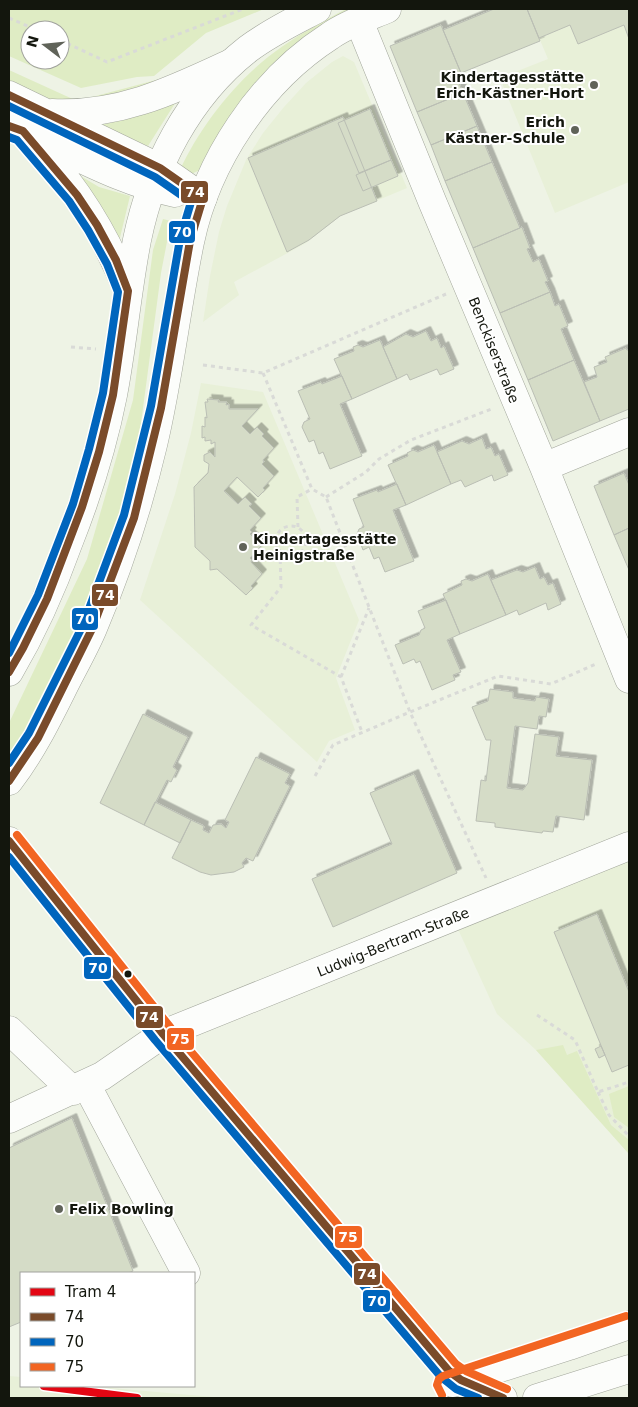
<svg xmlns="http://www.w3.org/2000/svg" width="638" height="1407" font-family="'DejaVu Sans',sans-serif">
<defs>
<filter id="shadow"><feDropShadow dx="4.5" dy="-4.5" stdDeviation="0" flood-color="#0004"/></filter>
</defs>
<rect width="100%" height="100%" fill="#eef3e5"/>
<path fill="#e8f0d8" d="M527,9H629V182L555,213L500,78L548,59Z
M343,56L354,62L407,188L340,216L306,243L234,282L239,295L203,322L210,276L219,232L227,206L246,160L263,133L284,107L306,83L332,62Z
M201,383L263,392L359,620L336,678L355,730L329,741L317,762L140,600L175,494L191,433Z
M629,855V1154L536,1050L497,1014L457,927Z
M9,1376L21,1377V1386H88L225,1398H9Z"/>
<path fill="#dfecc4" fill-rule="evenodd" d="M9,9H264L206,33L154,76L137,77L81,88L9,56ZM30,30H60V60H30Z
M346,9H364L202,169L185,177L180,170C201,124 241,74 283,46C303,32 325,20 346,9Z
M9,70L77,101L175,75L126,96L64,107L9,87Z
M179,97L148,146L97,126L125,119Z
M69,169L99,187L130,196L118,246Z
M163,219L171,221L161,273L133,483L84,625L9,762V723L87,559L133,400L153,250Z
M563,1045L567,1055L577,1051L611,1125L629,1140V1154L536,1050Z
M629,1086V1128L614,1117L609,1094Z"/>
<path fill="#d5dcc7" stroke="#babeb4" filter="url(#shadow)" d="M494,9H527L540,41L461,73L443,30Z
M527,9H629V39L624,25L578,44L570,25L539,38Z
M441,25L461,73L456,75L463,93L417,112L390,46Z
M463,93L477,126L431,145L417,112Z
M370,109L391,160L359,173L338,123Z
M343,117L377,201L340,216L309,240L287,252L248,158Z
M477,126L492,162L445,181L431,145Z
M391,160L398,176L363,191L356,175Z
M492,162L520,228L473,248L445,181Z
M522,227L530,248L527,249L533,262L539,259L548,281L545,282L550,292L500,313L473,248Z
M550,292L555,306L559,304L568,326L561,329L574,360L528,380L500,313Z
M426,331L431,341L437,338L441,348L444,346L454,369L440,375L437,369L410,380L407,374L397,379L383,347L406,334L413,337Z
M380,340L397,379L352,399L334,359L354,351L353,347L358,345L363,347Z
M626,348L627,350H629V409L600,421L584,382L597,377L594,367L607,362L605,357Z
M574,360L600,421L553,441L528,380Z
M342,376L352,399L340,404L362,456L330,469L323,452L319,454L314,440L309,442L302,427L304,422L310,419L298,391L321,382L322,384Z
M207,399L219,400L218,402H227L226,405L229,404V409H258L242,426L250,434L257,427L264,434L262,436L274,448L263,460L264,462L262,464L274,476L263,488L265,490L258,497L237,477L224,491L238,504L245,497L252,504L249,506L261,518L250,530L252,532L250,534L262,545L250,558L252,560L251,562L262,574L251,586L253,588L246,595L217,569L210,570V561L195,547L194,487L208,473L209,464L204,461V455L210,452L215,457V442L211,444V440L205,441V437L202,438V426L205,427V417L207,418L205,402H208Z
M482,438L486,449L491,447L495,456L499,454L508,475L494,481L492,475L465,487L461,480L451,484L437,452L462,441L469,444Z
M434,445L451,484L406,505L388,465L408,456L407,453L413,450L418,452Z
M624,473L629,485V528L614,535L594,486Z
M397,484L406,505L393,510L414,561L385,572L379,557L374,559L369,547L363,550L357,534L359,529L364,527L353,499L377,490L378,492Z
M629,528V570L614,535Z
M535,567L540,579L544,577L548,585L553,583L561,604L548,610L546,603L519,615L517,610L506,615L491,580L517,570L523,572Z
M488,574L506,615L460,634L443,594L462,585L461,581L466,579L472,581Z
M446,600L460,634L447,640L461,672L453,675L455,680L432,690L420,661L416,663L414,659L403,664L395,645L419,635L421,630L425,628L418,611Z
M490,689L513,692V698L535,701L536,697L549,699L546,717L539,716L537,729L515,726L507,788L523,790L528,783L535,734L559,737L556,756L592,760L584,820L556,816L553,832L543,831L542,833L495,827V823L476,821L481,780L486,781L491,740H486L472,707L488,701Z
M143,714L188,737L173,767L177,770L171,782L167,780L144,825L100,803Z
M256,757L290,774L285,783L290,786L253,861L246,858L242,863L244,867L234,872L211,875L200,872L172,858L191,820L204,826L203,830L209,833L213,825L221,824L226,828L229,822L225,820Z
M414,774L457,873L333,927L312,879L392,844L370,793Z
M155,802L191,820L180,843L144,825Z
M597,914L629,992V1065L612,1072L554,932Z
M601,1046L605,1055L599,1058L595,1049Z
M72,1118L133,1271L128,1273H21V1322L9,1327V1148Z"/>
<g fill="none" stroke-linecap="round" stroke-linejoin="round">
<defs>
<path id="minor" d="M359,21L432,201L544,467L629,679
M9,95L160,168L203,198
M52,113C120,116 171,91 231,63
M9,126C64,148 116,181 175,193
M32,141C75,184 106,236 128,291
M544,467L629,432
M9,1030L73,1091
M86,1084L186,1273
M9,1119L102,1076L163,1034L629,846"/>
<path id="major" d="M9,672C33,631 52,589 68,544C87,496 103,446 113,395C123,343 127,291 137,240C152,167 188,96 248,49C269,33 294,21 317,9
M9,781C32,751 48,718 65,684C74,666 85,647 93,628C118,569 138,508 153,445C169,378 176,310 190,242C207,161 260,81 330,36C347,24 368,17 387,9
M9,841L163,1034L449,1371L461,1380L503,1398
M453,1383L569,1346L629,1325
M537,1398L629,1369"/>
</defs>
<use href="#minor" stroke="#a3a79c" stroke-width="29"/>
<use href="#major" stroke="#a3a79c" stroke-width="29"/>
<path stroke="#d9dad7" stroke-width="3" stroke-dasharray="4 4" stroke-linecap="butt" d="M9,18L37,30
M60,40L107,62L243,9
M71,347L96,349
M203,365L263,373L446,294
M263,373L312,489L326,497L410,712L486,878
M326,497L366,472L379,459L411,440L494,408
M276 541a15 15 0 1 1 30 0a15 15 0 1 1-30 0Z
M298,527L297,497L312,489
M280,552L281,587L251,625L341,677L362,732
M341,677L369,608
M315,776L333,745L410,712L498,676L551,684L598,663
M537,1015L575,1040L598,1092L629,1082
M598,1092L609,1115L629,1136"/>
<use href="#minor" stroke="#fcfdfb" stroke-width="28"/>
<use href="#major" stroke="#fcfdfb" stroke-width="28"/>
<defs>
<path id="bus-1" d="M9,95L160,168L203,198L190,241L161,408L134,518L92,629L38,738L9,781
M9,126L23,131L77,195L97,225L116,260L128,291L113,395L99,452L82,507L47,599L23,648L9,672
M9,841L163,1034L449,1371L461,1380L503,1398"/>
<path id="bus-2" d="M9,106L155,177L191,202L180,239L151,406L124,515L83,625L29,733L9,763
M9,137L17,140L69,201L88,230L107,264L118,292L103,393L89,449L73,504L38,595L9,653
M9,857L155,1040L441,1377L456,1389L478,1398"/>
<path id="bus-3" d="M17,835L171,1028L456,1364L466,1371L507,1389
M442,1395L437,1385L439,1379L443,1376L626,1316"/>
</defs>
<use href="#bus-1" stroke="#fff" stroke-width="11"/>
<use href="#bus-2" stroke="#fff" stroke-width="11"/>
<use href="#bus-3" stroke="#fff" stroke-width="11"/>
<use href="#bus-1" stroke="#7a4b2a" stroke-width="8"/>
<use href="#bus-2" stroke="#0065bd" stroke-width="8"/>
<use href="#bus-3" stroke="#f26522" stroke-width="8"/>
<defs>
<path id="tram-1" d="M44,1386L137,1398"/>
</defs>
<use href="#tram-1" stroke="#fff" stroke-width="11"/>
<use href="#tram-1" stroke="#e30613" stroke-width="8"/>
</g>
<g fill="#606359" stroke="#fff" stroke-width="2">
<circle cx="594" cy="85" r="5"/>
<circle cx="575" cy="130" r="5"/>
<circle cx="243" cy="547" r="5"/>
<circle cx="59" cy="1209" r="5"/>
</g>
<circle fill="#13160d" stroke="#fff" stroke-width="2" cx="128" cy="974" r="4.5"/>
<g text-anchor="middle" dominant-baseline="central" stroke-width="4" stroke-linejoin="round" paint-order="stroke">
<g font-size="14" font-weight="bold" fill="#13160d" stroke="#fff" text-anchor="end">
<text x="584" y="77">Kindertagesstätte<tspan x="584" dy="16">Erich-Kästner-Hort</tspan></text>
<text x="565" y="122">Erich<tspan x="565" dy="16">Kästner-Schule</tspan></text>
<text x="253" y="539" text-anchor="start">Kindertagesstätte<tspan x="253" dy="16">Heinigstraße</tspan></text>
<text x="69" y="1209" text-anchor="start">Felix Bowling</text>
</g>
<g font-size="14" fill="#13160d" stroke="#fff">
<text transform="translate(494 350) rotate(68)">Benckiserstraße</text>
<text transform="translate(393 942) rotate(-22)">Ludwig-Bertram-Straße</text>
</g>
</g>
<g stroke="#fff" stroke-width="2">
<rect x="180" y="180" width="29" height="24" rx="5" fill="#7a4b2a"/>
<rect x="168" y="220" width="28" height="24" rx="5" fill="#0065bd"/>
<rect x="91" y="583" width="28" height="24" rx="5" fill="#7a4b2a"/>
<rect x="71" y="607" width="28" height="24" rx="5" fill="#0065bd"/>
<rect x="83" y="956" width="29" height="24" rx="5" fill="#0065bd"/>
<rect x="135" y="1005" width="29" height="24" rx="5" fill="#7a4b2a"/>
<rect x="166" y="1027" width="29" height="24" rx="5" fill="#f26522"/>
<rect x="334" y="1225" width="29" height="24" rx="5" fill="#f26522"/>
<rect x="353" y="1262" width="28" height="24" rx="5" fill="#7a4b2a"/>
<rect x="362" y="1289" width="29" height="24" rx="5" fill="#0065bd"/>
</g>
<g font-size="14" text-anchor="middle" font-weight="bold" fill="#fff">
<text x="195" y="197">74</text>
<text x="182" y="237">70</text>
<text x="105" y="600">74</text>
<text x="85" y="624">70</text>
<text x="98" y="973">70</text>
<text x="149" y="1022">74</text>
<text x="180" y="1044">75</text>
<text x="348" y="1242">75</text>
<text x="367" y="1279">74</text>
<text x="377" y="1306">70</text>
</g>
<rect width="638" height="1407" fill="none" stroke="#13160d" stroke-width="20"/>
<rect x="20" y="1272" width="175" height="115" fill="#ffffff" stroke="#a1a29e"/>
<rect x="30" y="1288" width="25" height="8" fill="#e30613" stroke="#a1a29e"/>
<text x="65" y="1297" font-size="15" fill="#13160d">Tram 4</text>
<rect x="30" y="1313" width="25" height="8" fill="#7a4b2a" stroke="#a1a29e"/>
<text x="65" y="1322" font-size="15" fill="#13160d">74</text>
<rect x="30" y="1338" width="25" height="8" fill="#0065bd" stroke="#a1a29e"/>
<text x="65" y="1347" font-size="15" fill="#13160d">70</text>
<rect x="30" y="1363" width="25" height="8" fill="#f26522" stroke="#a1a29e"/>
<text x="65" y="1372" font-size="15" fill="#13160d">75</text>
<g transform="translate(45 45) rotate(286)"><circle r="24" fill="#ffffff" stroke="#a1a29e"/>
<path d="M0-4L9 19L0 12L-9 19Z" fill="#606359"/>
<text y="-8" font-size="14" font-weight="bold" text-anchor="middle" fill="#13160d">N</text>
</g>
</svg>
